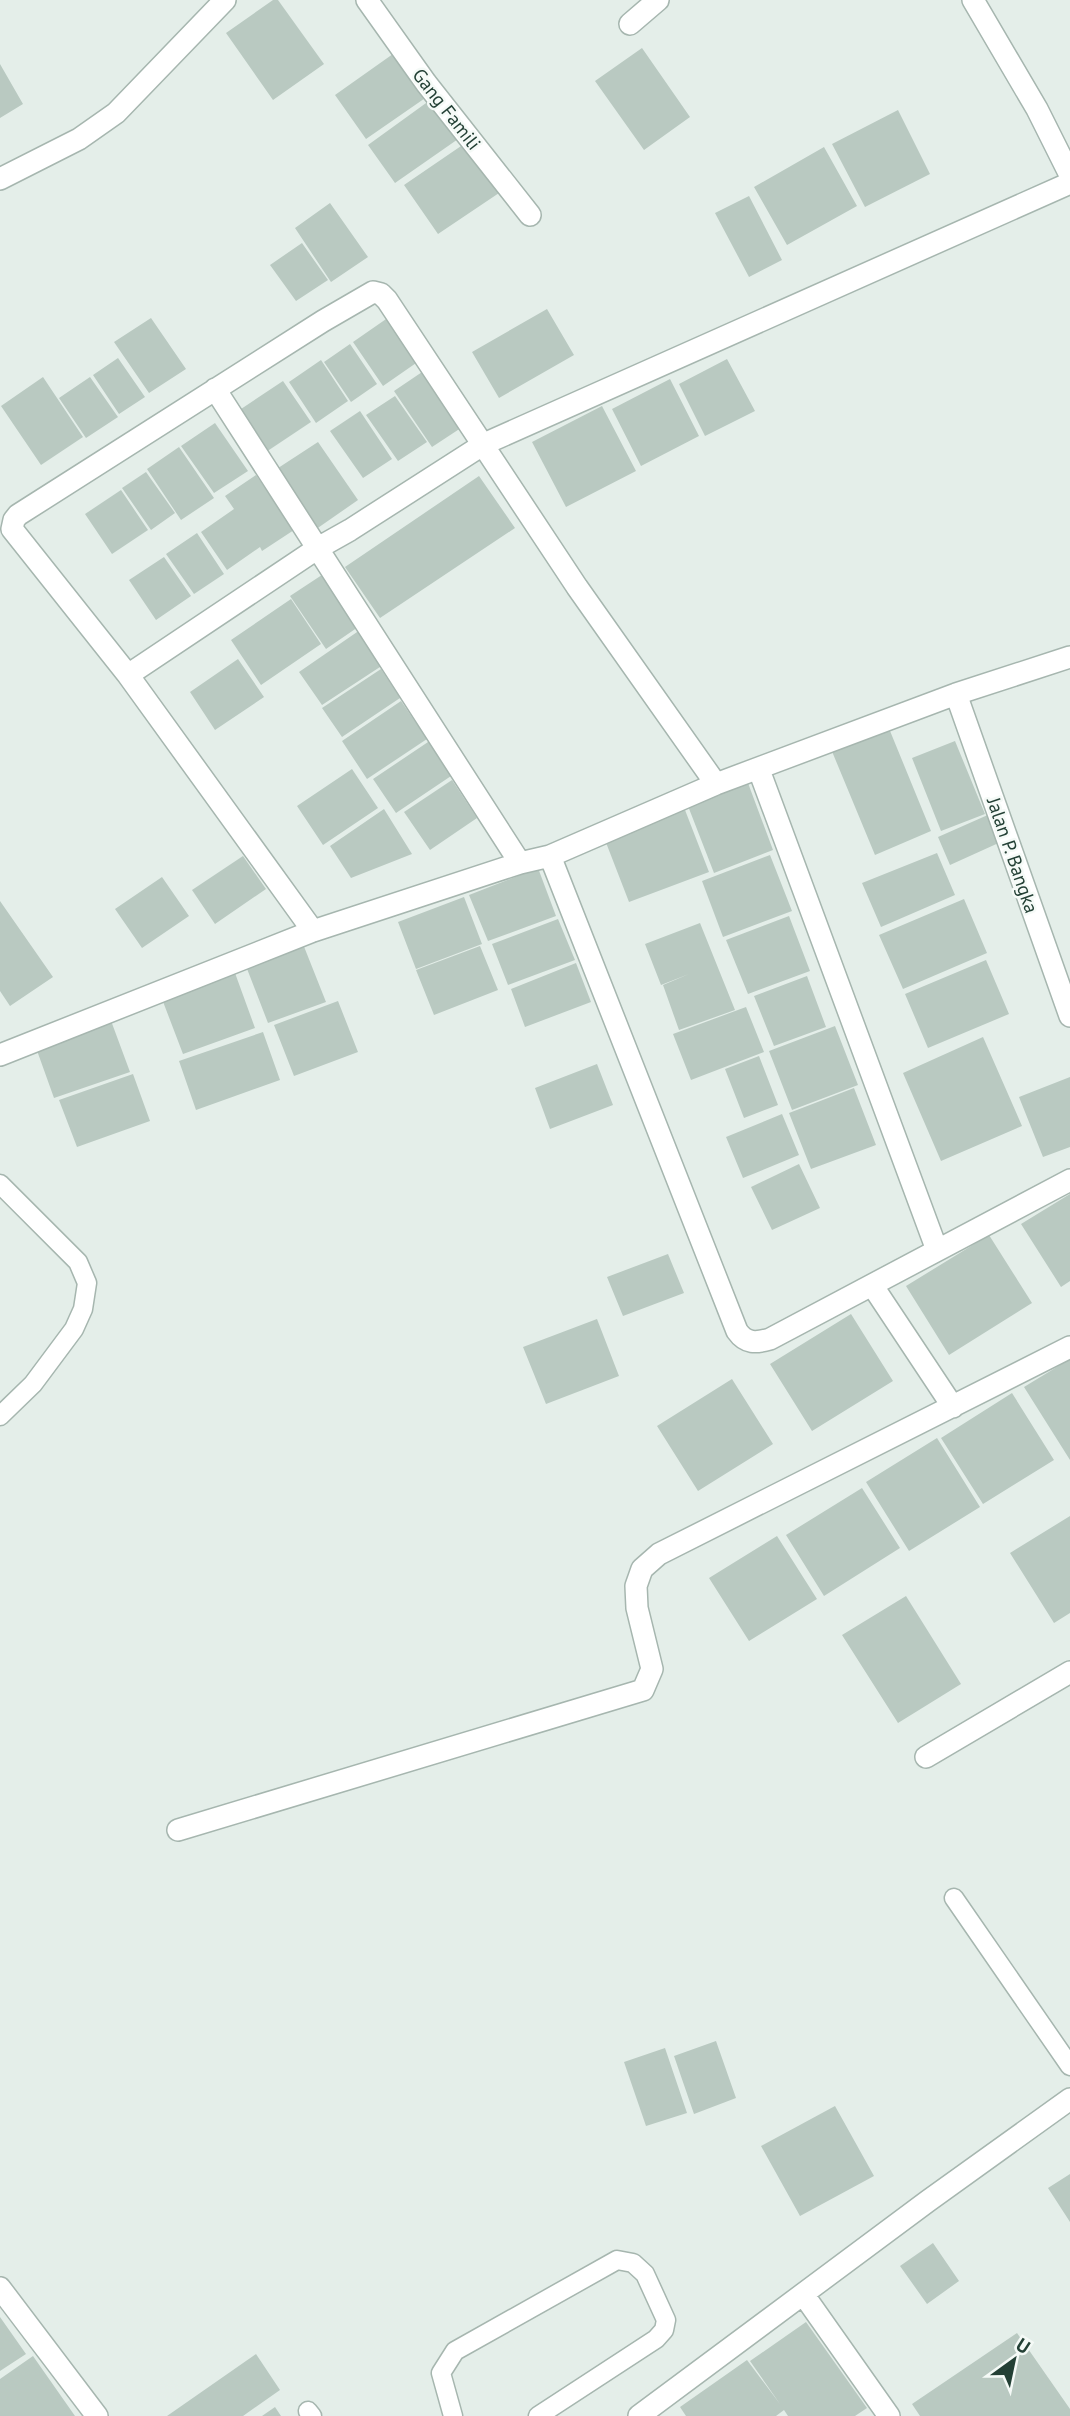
<svg xmlns="http://www.w3.org/2000/svg" width="1070" height="2416" font-family="'PT Sans',sans-serif">
<rect width="100%" height="100%" fill="#e4eee9"/>
<path fill="#b9c9c1" d="M273,0H278L324,64L273,100L226,33Z
M642,48L690,117L644,150L595,81Z
M400,49L431,94L366,139L335,95Z
M0,64L23,104L0,118Z
M433,98L461,137L395,183L368,145Z
M898,110L930,174L865,207L832,144Z
M464,144L499,193L438,234L404,185Z
M824,147L857,206L787,245L754,187Z
M749,196L782,260L749,277L715,213Z
M330,203L368,257L331,282L295,228Z
M302,243L328,280L296,301L270,265Z
M547,309L574,355L499,398L472,352Z
M389,317L419,361L383,386L353,342Z
M151,318L186,369L149,393L114,342Z
M350,344L377,384L351,402L324,362Z
M118,358L145,397L119,414L93,375Z
M727,359L755,411L705,436L679,384Z
M321,360L348,401L316,423L289,382Z
M428,368L467,424L432,447L394,391Z
M43,377L83,437L41,465L1,406Z
M90,377L118,417L86,438L59,398Z
M670,379L699,436L641,466L612,409Z
M283,381L311,422L266,452L238,411Z
M395,396L427,442L398,461L366,415Z
M602,406L636,471L566,507L532,442Z
M360,411L392,459L363,478L330,431Z
M215,423L248,471L214,493L181,446Z
M318,442L358,500L312,532L272,472Z
M179,447L214,498L181,520L147,469Z
M146,472L175,513L151,530L122,488Z
M256,475L294,530L262,551L260,547L227,570L201,532L234,509L225,496Z
M479,476L515,528L380,618L345,567Z
M121,490L148,530L112,554L85,514Z
M197,533L224,574L194,594L166,554Z
M164,557L191,596L156,620L129,580Z
M328,571L364,623L326,649L290,596Z
M291,599L321,644L261,685L231,640Z
M360,630L383,665L322,705L299,672Z
M238,659L264,697L215,730L190,692Z
M381,669L400,698L342,737L322,708Z
M401,701L427,739L367,779L342,741Z
M888,726L931,831L875,855L831,749Z
M431,740L454,774L396,813L373,779Z
M955,741L985,814L941,831L912,758Z
M352,769L378,808L323,845L297,806Z
M452,780L477,818L430,850L404,812Z
M748,783L773,850L714,873L688,806Z
M384,809L412,854L351,878L330,846Z
M685,810L709,872L629,902L605,840Z
M990,814L1003,841L950,865L938,837Z
M937,853L955,895L881,927L862,883Z
M770,855L792,911L723,937L702,881Z
M243,856L266,889L215,924L192,890Z
M538,868L556,916L488,941L469,895Z
M162,877L189,916L142,948L115,909Z
M464,897L482,944L416,969L398,922Z
M964,899L987,953L903,989L879,935Z
M0,901L53,977L10,1006L0,991Z
M789,916L810,971L748,994L726,940Z
M558,919L575,960L508,985L492,944Z
M700,923L735,1010L679,1030L663,985L689,974L661,985L645,944Z
M301,939L326,1002L268,1023L244,961Z
M480,946L498,990L434,1015L416,970Z
M986,960L1009,1014L928,1048L905,994Z
M576,963L591,1002L525,1027L511,989Z
M235,973L255,1028L183,1054L162,999Z
M807,976L826,1027L774,1046L754,996Z
M338,1001L358,1052L294,1076L274,1025Z
M746,1007L764,1052L691,1080L673,1034Z
M110,1018L130,1072L54,1098L35,1045Z
M835,1026L858,1085L792,1110L769,1051Z
M263,1032L280,1080L196,1110L179,1061Z
M983,1037L1022,1126L941,1161L903,1073Z
M759,1056L778,1105L744,1118L725,1069Z
M597,1064L613,1105L550,1129L535,1088Z
M133,1074L150,1121L77,1147L59,1100Z
M1070,1077V1147L1043,1157L1019,1097Z
M854,1088L876,1145L811,1169L789,1113Z
M782,1114L799,1155L743,1178L726,1137Z
M799,1164L820,1208L772,1230L751,1187Z
M1070,1194V1281L1061,1287L1021,1224Z
M989,1235L1032,1303L949,1355L906,1286Z
M668,1254L684,1293L623,1316L607,1277Z
M851,1314L893,1381L812,1431L770,1364Z
M597,1319L619,1376L546,1404L523,1347Z
M1070,1359V1460L1024,1387Z
M732,1379L773,1444L698,1491L657,1426Z
M1012,1393L1054,1460L983,1504L941,1438Z
M937,1438L980,1507L909,1551L866,1482Z
M862,1488L900,1548L824,1596L786,1535Z
M1070,1516V1613L1054,1623L1010,1553Z
M777,1536L817,1599L749,1641L709,1578Z
M906,1596L961,1684L898,1723L842,1635Z
M716,2041L736,2098L694,2114L674,2056Z
M665,2048L687,2113L646,2126L624,2062Z
M835,2106L874,2176L800,2216L761,2146Z
M1070,2174V2222L1048,2188Z
M933,2243L959,2281L927,2304L900,2266Z
M0,2317L26,2354L0,2371Z
M806,2322L867,2408L855,2416H788L784,2410L776,2416H686L680,2407L747,2360L780,2404L750,2361Z
M1017,2333L1070,2409V2416H920L912,2404Z
M256,2354L280,2390L243,2416H167Z
M33,2356L75,2416H0V2379Z
M275,2407L281,2416H262Z"/>
<g fill="none" stroke-linecap="round" stroke-linejoin="round">
<defs>
<path id="lane" d="M0,1184L78,1262L87,1283L83,1309L74,1329L33,1384L0,1416
M954,1898L1070,2066
M308,2411L312,2416
M453,2416L441,2373L455,2351L617,2260L633,2263L645,2274L666,2320L664,2330L656,2339L538,2416"/>
<path id="street" d="M367,0L426,83L530,215
M973,0L1037,109L1070,175
M630,24L658,0
M0,179L79,139L116,113L225,0
M215,389L520,863
M128,675L12,529L14,520L18,515L323,321L373,292L381,294L387,300L577,587L716,784
M956,694L1070,1016
M759,770L937,1250
M550,856L737,1331C746,1344 756,1343 770,1339L1070,1180
M313,931L128,675L318,548L350,530L484,444L1070,183
M0,1055L313,931L520,863L550,856L716,784L956,694L1070,657
M872,1285L953,1407
M926,1757L1070,1672
M178,1830L643,1690L652,1669L637,1608L636,1586L642,1569L659,1554L1070,1347
M0,2288L97,2416
M803,2294L889,2416
M639,2416L928,2201L1070,2099"/>
</defs>
<use href="#lane" stroke="#a6b6af" stroke-width="21"/>
<use href="#street" stroke="#a6b6af" stroke-width="24"/>
<use href="#lane" stroke="#fff" stroke-width="18"/>
<use href="#street" stroke="#fff" stroke-width="21"/>
</g>
<g text-anchor="middle" dominant-baseline="central" stroke-width="5" stroke-linejoin="round" paint-order="stroke">
<g font-size="19" fill="#234035" stroke="#f5faf7">
<text transform="translate(447 109) rotate(52)">Gang Famili</text>
<text transform="translate(1013 855) rotate(71)">Jalan P. Bangka</text>
</g>
</g>
<g transform="translate(1014 2360) rotate(33)" stroke="#f5faf7" stroke-width="5" paint-order="stroke">
<path d="M0-5L12 26L0 18L-12 26Z" fill="#234035"/>
<text y="-10" font-size="19" font-weight="bold" text-anchor="middle" fill="#234035">U</text>
</g>
</svg>
